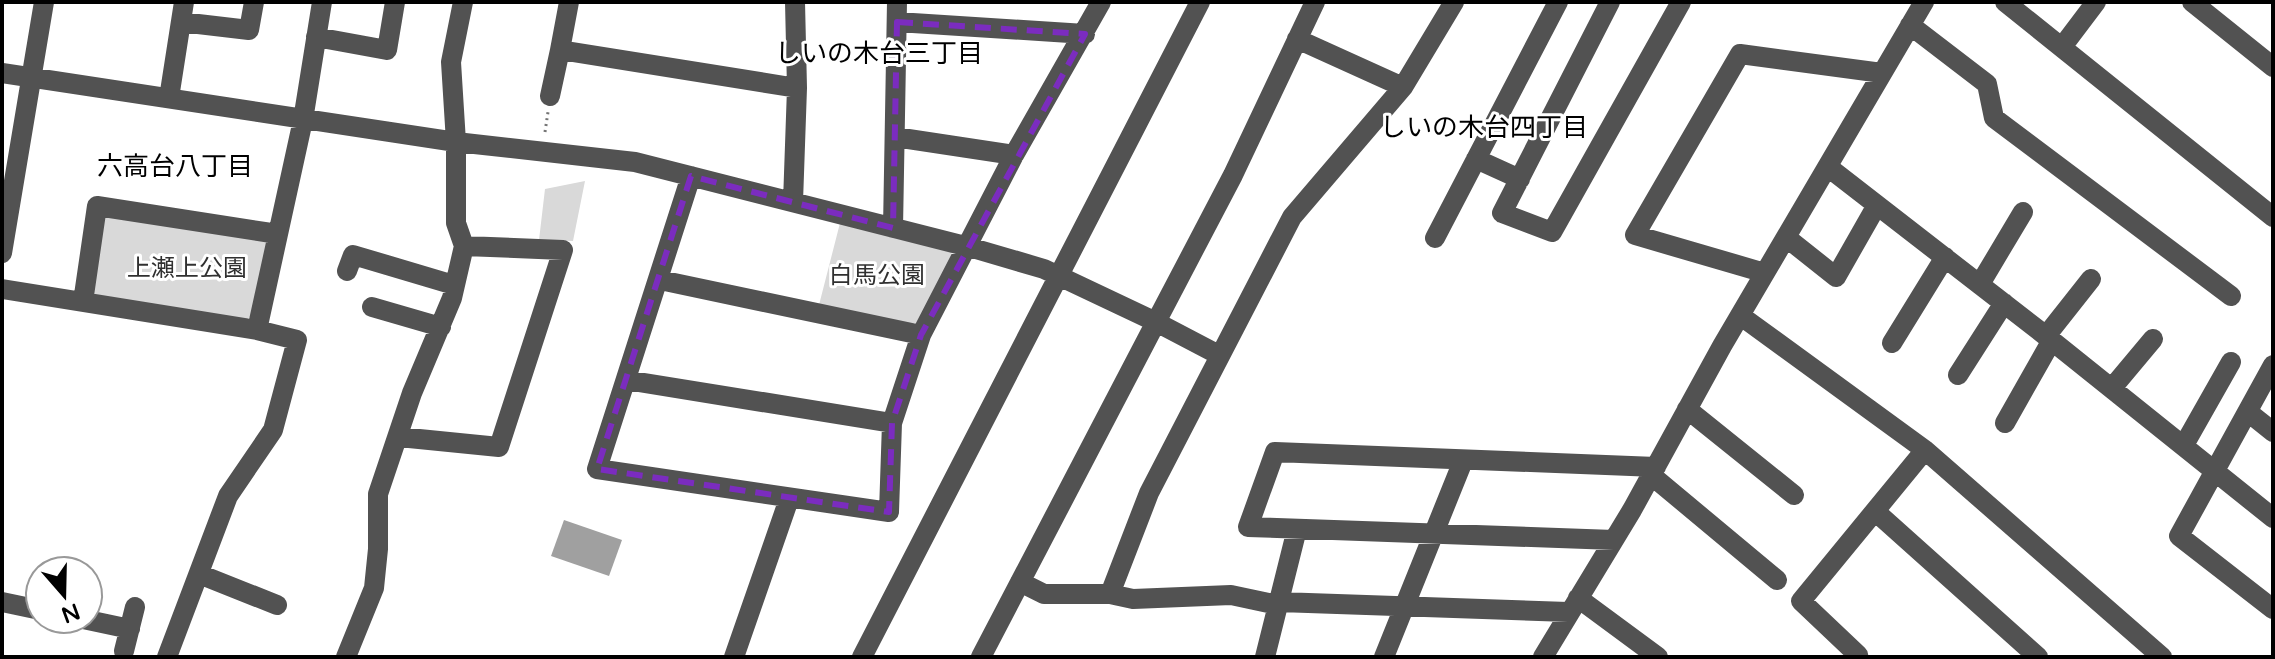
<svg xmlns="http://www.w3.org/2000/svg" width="2275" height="659" font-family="'Varela Round','Noto Sans JP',sans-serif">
<rect width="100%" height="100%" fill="#fff"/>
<path fill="#d9d9d9" d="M585,181L573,241L539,240L545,189Z
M109,211L263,235L269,246L253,315L244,321L96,297L90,291L99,217Z
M840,223L950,250L953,257L922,320L913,324L819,305Z"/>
<path fill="#a0a0a0" d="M564,520L622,540L609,576L551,556Z"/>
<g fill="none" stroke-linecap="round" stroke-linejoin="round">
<path stroke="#747474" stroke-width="3" stroke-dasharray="2 4" stroke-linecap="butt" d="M545,132L548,112"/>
<path stroke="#525252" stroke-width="20" d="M569,2L560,50L797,88
M1610,2L1502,213L1552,232L1681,2
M2005,2L2273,217
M2192,2L2273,67
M181,22L249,30L254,2
M897,22L1085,34
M1910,25L1987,84L1994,118L2231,296
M316,37L387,50L395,2
M1297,39L1403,87
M2062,47L2096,2
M2,73L456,142L635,162L969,247L1044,269L1156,322L1233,175L1315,2
M550,96L560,50
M169,98L184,2
M895,137L1014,155
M1476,159L1520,179
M1828,167L2046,336L2273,518
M691,176L597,469L889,512L892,423L921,335L1014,155L1101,2
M793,202L797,88L795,2
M893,228L897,2
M1435,238L1558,2
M1787,238L1836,277L1877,205
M2,253L44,2
M347,271L353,255L454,285
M1765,273L1635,235L1740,54L1882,73
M660,280L921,335
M1980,284L2023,212
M2,289L257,330L297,340L273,430L228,496L167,657
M83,302L97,206L278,234
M372,307L441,327
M1741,316L1925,450L2162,657
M257,330L303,120L322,2
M2046,336L2091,279
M1892,343L1945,257
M2273,365L2179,536L2273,609
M1958,375L2004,303
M626,380L892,423
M2112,388L2153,339
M1687,409L1794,495
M2248,412L2273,432
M2005,423L2052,340
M399,437L499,447L563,250L464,246
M2184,445L2231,362
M1651,475L1777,580
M1876,512L2038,657
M1614,540L1248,527L1275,452L1656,467
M199,574L277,605
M1020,582L1044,594H1110L1133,599L1231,595L1278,605
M1110,594L1149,493L1292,217L1403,87L1454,2
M1578,598L1658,657
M2,602L40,610
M1279,602L1568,612
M83,619L130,629
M124,651L135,607
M346,657L374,588L378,549V494L412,393L452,298L464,246L456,223V142L451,62L463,2
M734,657L789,499
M862,657L1200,2
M981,657L1156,322L1219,355
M1265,657L1297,529
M1384,657L1463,461
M1543,657L1632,510L1722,346L1924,2
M1857,657L1858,655L1801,601L1925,450"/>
</g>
<path fill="none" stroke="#7b2cbf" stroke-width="6" stroke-dasharray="16 10" stroke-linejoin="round" d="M897,22L1085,34L921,335L892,423L889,512L597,469L691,176L893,228Z"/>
<g text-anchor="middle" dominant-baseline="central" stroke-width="6" stroke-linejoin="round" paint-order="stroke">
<g font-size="24" fill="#303030" stroke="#fff">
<text x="187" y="268">上瀬上公園</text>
<text x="877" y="275">白馬公園</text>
</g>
<g font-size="26" fill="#000" stroke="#fff">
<text x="879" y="53">しいの木台三丁目</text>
<text x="1484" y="127">しいの木台四丁目</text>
<text x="175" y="166">六高台八丁目</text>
</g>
</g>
<rect width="2275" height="659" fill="none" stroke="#000000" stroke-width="8"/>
<g transform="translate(64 595) rotate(160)"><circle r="38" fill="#ffffff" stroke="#999999" stroke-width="2"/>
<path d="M0-6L14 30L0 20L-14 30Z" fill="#000000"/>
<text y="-12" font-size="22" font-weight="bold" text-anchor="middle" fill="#000000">N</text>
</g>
</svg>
